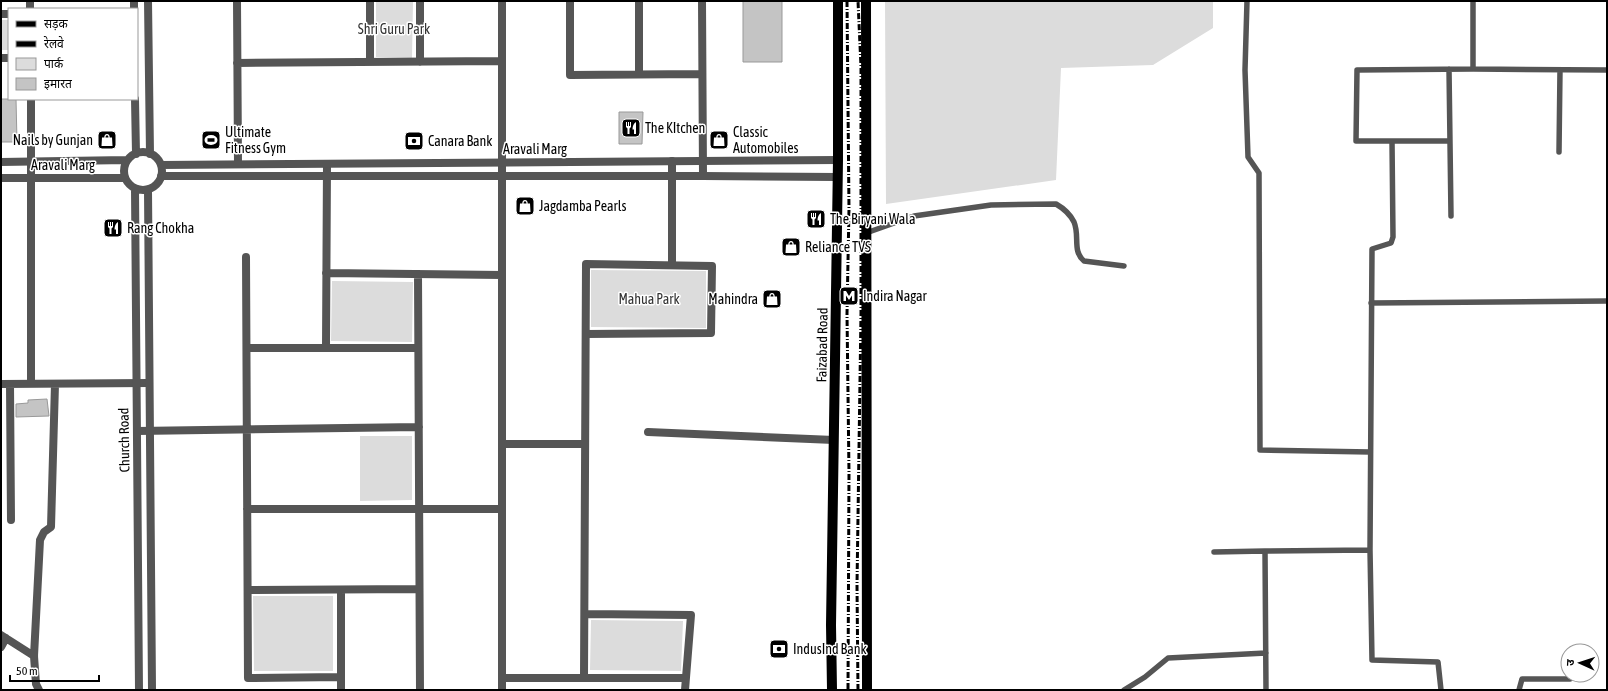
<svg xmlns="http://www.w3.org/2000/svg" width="1608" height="691" font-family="'Asap Condensed','Noto Sans Devanagari',sans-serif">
<rect width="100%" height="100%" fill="#fff"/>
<path fill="#dcdcdc" d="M376,1H413L412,58L376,57Z
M885,1H1213V28L1153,65L1061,68L1056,180L886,204Z
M1,20H9V50H1Z
M591,270L706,271V328L591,327Z
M332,281L413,282L412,342L331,341Z
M360,436H412V500L360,501Z
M253,596H333V671H254Z
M591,620L683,621L681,671L590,670Z"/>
<path fill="#c4c4c4" stroke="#999" d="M743,1H782V62H743Z
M1,99H16L17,142H1Z
M619,112H643L642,144H619Z
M47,399L49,416L16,417V404L28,403V400Z"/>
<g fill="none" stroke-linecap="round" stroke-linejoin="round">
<path stroke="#555" stroke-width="5.5" d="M1247,1L1245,70L1248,157L1259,173L1260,450L1370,452
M1473,1V69
M1449,69L1451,216
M1392,141L1393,237L1391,243L1372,249L1370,550L1372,660L1438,662L1441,690
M1450,141H1356L1357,70L1473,69L1607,70
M1559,152L1560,70
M866,233L914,216L991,205L1056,204C1063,208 1070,214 1074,222C1080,236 1072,251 1084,261L1124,266
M1371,303L1607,301
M1265,551L1370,550
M1214,552L1265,551L1266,690
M1124,690L1145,677L1168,658L1266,653
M1519,690L1522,679H1570"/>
<path stroke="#555" stroke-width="8" d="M30,1V9
M237,1L238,164
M420,1V62
M570,1V75L702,74
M702,1L703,176
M1,14H9
M1,58H9
M370,62V1
M237,63L502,61
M639,74V1
M672,161V265
M246,257L248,678L341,677
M326,273L502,275
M418,274L420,690
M247,348H418
M326,348L327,164
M1,384L149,383
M10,384L11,520
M31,384V99
M137,431L419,427
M648,432L834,440
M502,444H585
M247,509H502
M248,590L419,589
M341,590V690
M585,614L691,615L685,690
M1,635L34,656
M1,647L6,638
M502,678H686
M584,678C585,540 585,402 586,264L712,266L711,333L586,334
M39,690L36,684L34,656L40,540L44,532L51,527L55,384
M502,690V1"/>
<path stroke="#555" stroke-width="8" d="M134,1V9
M148,1L150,154
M135,99L136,154
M124 171a19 19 0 1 1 38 0a19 19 0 1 1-38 0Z
M1,162L127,160
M161,165L838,160
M161,176H703L837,177
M1,178H125
M135,189L139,690
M148,190L152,690"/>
<path stroke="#000" stroke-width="10" d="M866,1L867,690
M832,690L831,625L838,160V1"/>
<path stroke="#000" stroke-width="3" stroke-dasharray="6 2 1 2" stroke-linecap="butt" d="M847,1L849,209L847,314L849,473L848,690
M864,43L868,1
M858,690L857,585L861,313V67L858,1"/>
</g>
<defs>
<symbol id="restaurant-square" viewBox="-11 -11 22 22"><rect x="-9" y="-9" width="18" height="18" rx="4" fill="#000" stroke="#fff"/><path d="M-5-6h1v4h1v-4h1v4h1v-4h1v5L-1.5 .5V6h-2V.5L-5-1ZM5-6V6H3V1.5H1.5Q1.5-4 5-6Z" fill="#fff"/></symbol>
<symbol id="shop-square" viewBox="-11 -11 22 22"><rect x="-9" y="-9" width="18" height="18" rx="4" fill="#000" stroke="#fff"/><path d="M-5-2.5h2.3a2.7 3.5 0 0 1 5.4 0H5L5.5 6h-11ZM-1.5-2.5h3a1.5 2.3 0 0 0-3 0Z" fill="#fff"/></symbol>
<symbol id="stadium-square" viewBox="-11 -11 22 22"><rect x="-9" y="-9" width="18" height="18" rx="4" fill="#000" stroke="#fff"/><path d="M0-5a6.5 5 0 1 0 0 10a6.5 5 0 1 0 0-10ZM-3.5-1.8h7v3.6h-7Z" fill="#fff"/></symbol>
<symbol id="bank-square" viewBox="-11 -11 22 22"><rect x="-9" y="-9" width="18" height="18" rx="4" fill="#000" stroke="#fff"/><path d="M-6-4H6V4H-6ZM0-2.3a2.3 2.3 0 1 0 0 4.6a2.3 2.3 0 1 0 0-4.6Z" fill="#fff"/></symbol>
<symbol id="metro-square" viewBox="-11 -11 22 22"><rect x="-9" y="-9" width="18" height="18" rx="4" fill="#000" stroke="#fff"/><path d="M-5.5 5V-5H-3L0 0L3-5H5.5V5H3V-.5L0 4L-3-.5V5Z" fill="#fff"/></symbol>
</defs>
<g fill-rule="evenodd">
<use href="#restaurant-square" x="620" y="117" width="22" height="22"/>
<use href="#shop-square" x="96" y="129" width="22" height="22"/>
<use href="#stadium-square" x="200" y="129" width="22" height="22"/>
<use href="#shop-square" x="708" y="129" width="22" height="22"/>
<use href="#bank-square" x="403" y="130" width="22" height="22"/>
<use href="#shop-square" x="514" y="195" width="22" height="22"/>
<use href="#restaurant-square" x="805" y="208" width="22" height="22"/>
<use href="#restaurant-square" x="102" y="217" width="22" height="22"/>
<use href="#shop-square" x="780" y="236" width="22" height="22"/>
<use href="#metro-square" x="838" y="285" width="22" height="22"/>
<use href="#shop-square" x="761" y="288" width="22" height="22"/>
<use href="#bank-square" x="768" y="638" width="22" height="22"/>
</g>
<g text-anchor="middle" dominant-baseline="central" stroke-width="3" stroke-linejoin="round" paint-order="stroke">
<g font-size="14" fill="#333" stroke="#fff">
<text x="394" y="29">Shri Guru Park</text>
<text x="649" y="299">Mahua Park</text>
</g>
<g font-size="14" fill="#000" stroke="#fff" text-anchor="start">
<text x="645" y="128">The KItchen</text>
<text x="225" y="132">Ultimate<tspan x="225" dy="16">Fitness Gym</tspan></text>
<text x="733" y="132">Classic<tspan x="733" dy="16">Automobiles</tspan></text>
<text x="93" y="140" text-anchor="end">Nails by Gunjan</text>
<text x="428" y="141">Canara Bank</text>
<text x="539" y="206">Jagdamba Pearls</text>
<text x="830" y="219">The Biryani Wala</text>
<text x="127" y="228">Rang Chokha</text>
<text x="805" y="247">Reliance TVS</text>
<text x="863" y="296">Indira Nagar</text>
<text x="758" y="299" text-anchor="end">Mahindra</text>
<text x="793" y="649">IndusInd Bank</text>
</g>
<g font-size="14" fill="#000" stroke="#fff">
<text x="535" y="149">Aravali Marg</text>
<text x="63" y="165">Aravali Marg</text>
<text transform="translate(822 345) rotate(-89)">Faizabad Road</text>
<text transform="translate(124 440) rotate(-91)">Church Road</text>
</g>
</g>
<rect width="1608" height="691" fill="none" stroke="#000000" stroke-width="4"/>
<rect x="8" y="8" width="130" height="92" fill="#ffffff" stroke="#999999"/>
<rect x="16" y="21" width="20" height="6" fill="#000000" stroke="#999999"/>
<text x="44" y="28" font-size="12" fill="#000000">सड़क</text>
<rect x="16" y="41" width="20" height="6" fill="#000000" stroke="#999999"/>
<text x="44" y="48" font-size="12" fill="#000000">रेलवे</text>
<rect x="16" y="58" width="20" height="12" fill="#dcdcdc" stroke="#999999"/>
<text x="44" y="68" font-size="12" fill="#000000">पार्क</text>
<rect x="16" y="78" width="20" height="12" fill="#c4c4c4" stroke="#999999"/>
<text x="44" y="88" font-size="12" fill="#000000">इमारत</text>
<g transform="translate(1580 663) rotate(273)"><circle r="19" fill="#ffffff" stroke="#999999"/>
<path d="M0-3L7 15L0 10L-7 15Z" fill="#000000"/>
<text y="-6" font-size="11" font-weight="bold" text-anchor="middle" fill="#000000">उ</text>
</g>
<path d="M10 675v6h89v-6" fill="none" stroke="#000000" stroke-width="2"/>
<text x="16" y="675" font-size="12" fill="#000000" stroke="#ffffff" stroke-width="3" paint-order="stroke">50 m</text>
</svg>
